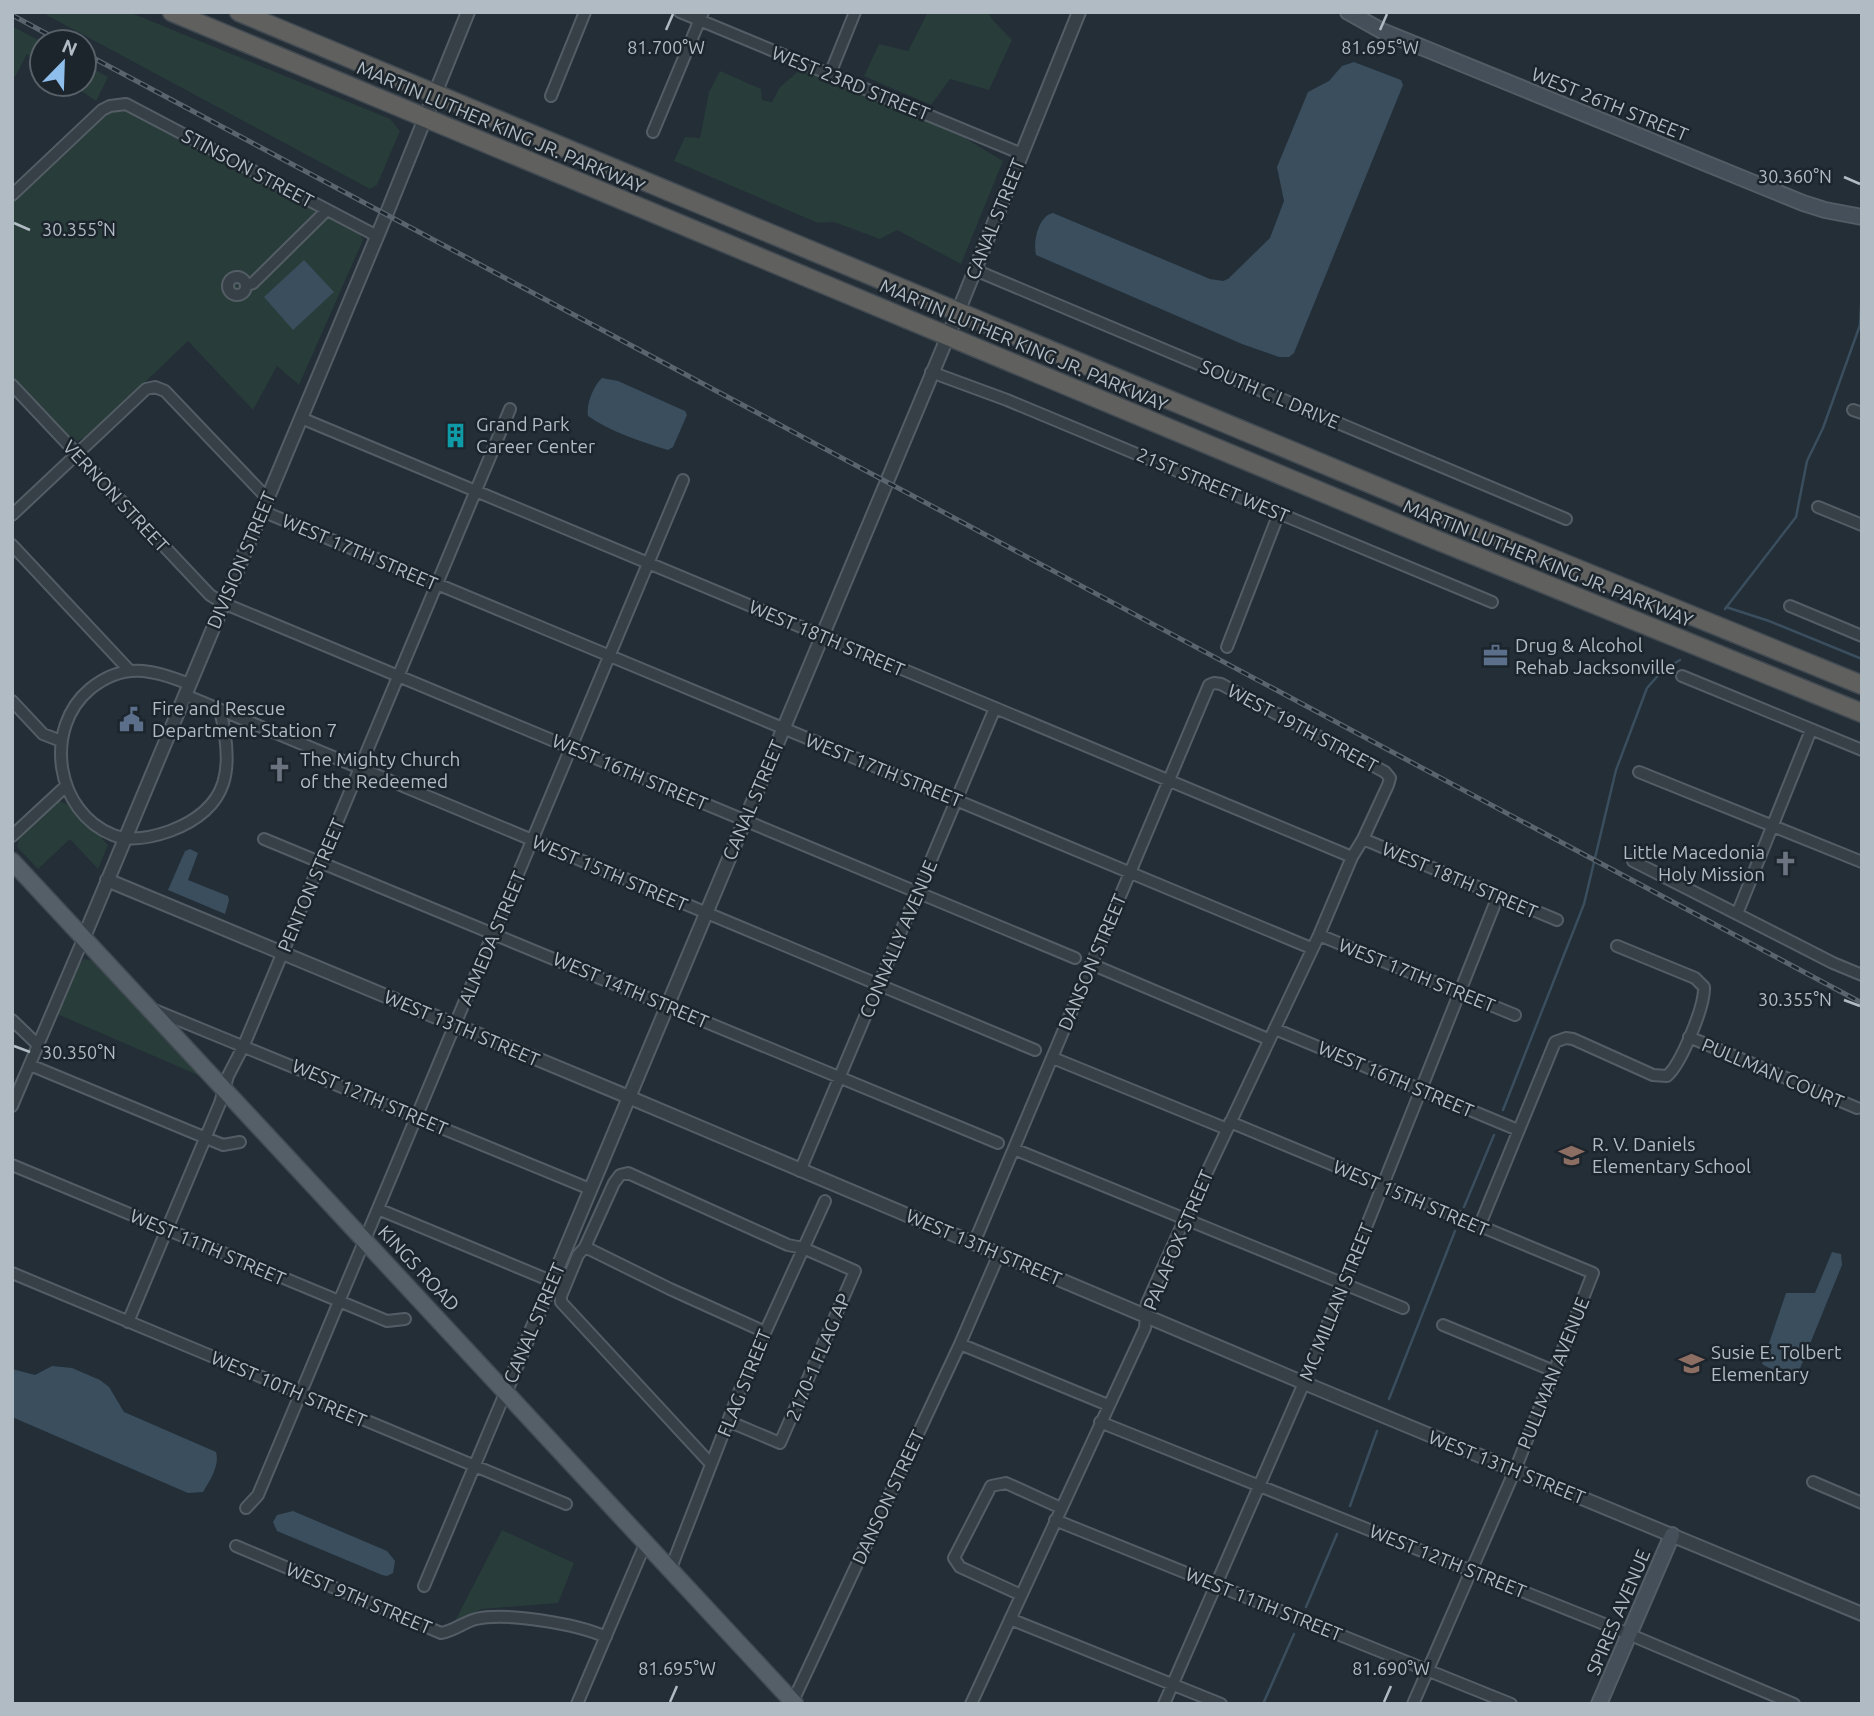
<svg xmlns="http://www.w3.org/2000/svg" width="1874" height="1716" font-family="Ubuntu,sans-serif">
<rect width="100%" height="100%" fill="#232e37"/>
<path fill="#283c3a" d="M41,12H129L390,119L400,131L377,185L370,189Z
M928,12H989L991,18L1012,40L989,90L950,79L931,105L864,76L879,44L908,51Z
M12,26L42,42V64L27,54L15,77L12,76Z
M84,64L108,77L96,101L71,84H84Z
M801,69L963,137L1003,161L961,264L897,230L880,239L834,222L818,223L674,161L685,137L700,138L709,92L720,71L761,89L762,100L772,102L780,87Z
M122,109L129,110L359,233L363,240L299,385L277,366L253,410L188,341L90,435L77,441L70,439L12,378V203L103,118L110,112Z
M57,801C71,801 91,827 104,836L102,839L108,845L98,869L70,839L38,869L17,847L20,835Z
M84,959L95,961L200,1076L57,1014C64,997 69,970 84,959Z
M502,1530L574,1563L558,1603L482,1609L455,1621Z"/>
<path fill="#3a4e5e" d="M1354,62L1401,80L1403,85L1294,353L1289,357H1279L1242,344L1036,255C1033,242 1038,216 1053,213L1210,279L1223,281L1228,279L1270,238L1284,201L1277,167L1308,92L1329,81L1342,66Z
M304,260L334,292L293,330L264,297Z
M602,378L618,381L685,411L687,415L673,447L668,450C642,442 611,432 588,416C586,405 593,386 602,378Z
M190,849L198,853L188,880L228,896L229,900L225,914L168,890L185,851Z
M1832,1252L1841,1254L1842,1265L1799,1371L1796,1377L1789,1379L1762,1364L1786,1293H1815Z
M52,1366L72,1368L100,1380L109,1387L124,1412L216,1452C220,1465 210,1481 203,1492L188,1493L12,1417V1369L35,1375Z
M293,1511L387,1551L395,1561L393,1573L387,1576L382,1575L277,1531L273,1522L277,1515Z"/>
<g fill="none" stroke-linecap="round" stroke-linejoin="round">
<path stroke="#3a4e5e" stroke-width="2.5" d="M1726,607L1769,621L1862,659
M1725,609L1796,517L1807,461L1823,428L1860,325L1862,287
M1503,1110L1584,904L1616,770L1647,688L1663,670L1680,660
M1464,1207L1494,1135
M1389,1399L1455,1231
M1350,1506L1377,1431
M1306,1607L1337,1534
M1263,1704L1294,1634"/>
<defs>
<path id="minor" d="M680,12L1022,154
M830,74L855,12
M551,96L585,12
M653,132L703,12
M12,195L102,110L110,106L126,104L377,236
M975,270L1566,519
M228 286a9 9 0 1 1 18 0a9 9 0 1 1-18 0Z
M247,285L253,283L327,210
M931,372L1007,400L1492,602
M12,385L210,595L223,603L1075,958
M1853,410L1862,413
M301,418L1352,857
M1818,507L1862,525
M262,511L1311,948
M12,515L146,389L155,387L165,391L267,498
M12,545L129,670
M1790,606L1862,636
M1227,647L1279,513
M1682,676L1862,750
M189,684C152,669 123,662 90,689C43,728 55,812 113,835C131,842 153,837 170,831C231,808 234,767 220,710
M185,695L1035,1050
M12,701L43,734L61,741
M1639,772L1862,862
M12,836L66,786
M264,839L998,1143
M1363,839L1557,920
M1633,861L1833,963L1862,975
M1737,914L1811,730
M1319,935L1515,1015
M1091,964L1268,1039
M152,1009L590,1189
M12,1020L38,1045
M1275,1029L1518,1130
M1689,1037L1857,1108
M1053,1058L1227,1129
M30,1065L223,1145L240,1142
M12,1106L84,937
M1230,1122L1593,1273L1515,1470L1413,1704
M1014,1149L1403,1308
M12,1165L387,1321L405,1319
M800,1171L995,708
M378,1209L551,1281
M1479,1227L1555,1042L1566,1038L1573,1039L1653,1075L1667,1076C1681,1064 1705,1006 1704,987L1695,978L1617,946
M585,1247L578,1255L561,1296V1302L711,1464
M12,1273L566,1504
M128,1322L220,1103L228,1076L244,1045L510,409
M1443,1325L1554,1371
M960,1344L1108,1405
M728,1421L780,1443L855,1271L803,1248L788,1245L628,1173L620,1175L614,1183L585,1247L670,1289L765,1332
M1100,1422L1619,1630L1794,1704
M1813,1482L1862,1503
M246,1508L258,1495L683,480
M1055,1520L1511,1704
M236,1546L441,1633C454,1631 464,1622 476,1619C507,1612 577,1624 606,1637
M671,1568L747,1372L825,1201
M424,1586L506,1391
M1021,1595L960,1567L954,1558L991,1486L1006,1483L1061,1508
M1010,1619L1221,1704
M793,1701L960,1344L999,1254
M577,1704L646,1542
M971,1704L1145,1328L1147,1303L1182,1225L1319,935L1352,857L1363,839L1388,785L1390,778L1385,772L1221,684L1214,683L1209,685L974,1243
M1164,1704L1304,1383L1498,896"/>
<path id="tertiary" d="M107,880L619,1093L1304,1383L1862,1614
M84,937L386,215L468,12
M506,1391L958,312L1079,12"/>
<path id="secondary" d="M1348,12L1382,31L1803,203L1825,210L1862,217
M1599,1704L1672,1535"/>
<path id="primary" d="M12,861L795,1704"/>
<path id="trunk" d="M172,12L1434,539L1862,713
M239,12L1443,514L1862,685"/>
</defs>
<use href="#minor" stroke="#545d65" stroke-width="14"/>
<use href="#tertiary" stroke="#545d65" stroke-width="16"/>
<use href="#secondary" stroke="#545d65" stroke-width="18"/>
<use href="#primary" stroke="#434b53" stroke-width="19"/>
<use href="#trunk" stroke="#414a52" stroke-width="21"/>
<use href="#minor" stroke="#374047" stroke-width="10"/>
<use href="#tertiary" stroke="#374047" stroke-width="12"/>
<use href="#secondary" stroke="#454f5a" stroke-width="14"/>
<use href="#primary" stroke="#555f67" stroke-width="16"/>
<use href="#trunk" stroke="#60605e" stroke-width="18"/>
<defs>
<path id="rail" d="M12,15L62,42
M84,53L1862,1003"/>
</defs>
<use href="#rail" stroke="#59646e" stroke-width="5"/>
<use href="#rail" stroke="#1c242c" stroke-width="2.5" stroke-dasharray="8" stroke-linecap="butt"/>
</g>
<path fill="none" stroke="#b1bbc3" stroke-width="2.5" d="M666,30L673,14M1380,30L1387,14M1844,177L1860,184M14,223L30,230M1844,1000L1860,1006M14,1046L30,1052M670,1702L677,1686M1384,1702L1391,1686"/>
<defs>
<symbol id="building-bare" viewBox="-9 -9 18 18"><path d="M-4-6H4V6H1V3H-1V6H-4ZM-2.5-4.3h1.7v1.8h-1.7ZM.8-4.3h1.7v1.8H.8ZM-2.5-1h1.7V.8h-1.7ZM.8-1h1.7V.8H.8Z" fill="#0f9aa8" stroke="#1c242c" stroke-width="2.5" paint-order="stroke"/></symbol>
<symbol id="office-bare" viewBox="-9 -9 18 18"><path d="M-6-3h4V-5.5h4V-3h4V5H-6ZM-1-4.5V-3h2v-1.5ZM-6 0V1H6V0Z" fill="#5c6f8a" stroke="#1c242c" stroke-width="2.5" paint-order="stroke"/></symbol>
<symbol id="civic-bare" viewBox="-9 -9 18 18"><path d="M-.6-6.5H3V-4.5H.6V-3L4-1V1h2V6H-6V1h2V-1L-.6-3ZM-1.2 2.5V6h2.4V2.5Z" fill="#5c6f8a" stroke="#1c242c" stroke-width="2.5" paint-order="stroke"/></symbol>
<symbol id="church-bare" viewBox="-9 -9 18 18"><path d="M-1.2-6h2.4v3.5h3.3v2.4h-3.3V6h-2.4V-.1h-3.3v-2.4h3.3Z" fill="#6b7280" stroke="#1c242c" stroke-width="2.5" paint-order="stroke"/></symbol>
<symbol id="school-bare" viewBox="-9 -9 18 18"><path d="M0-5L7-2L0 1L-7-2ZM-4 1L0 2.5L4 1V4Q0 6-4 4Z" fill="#8d6e63" stroke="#1c242c" stroke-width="2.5" paint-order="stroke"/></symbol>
</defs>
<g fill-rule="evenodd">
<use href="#building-bare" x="438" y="418" width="35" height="35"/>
<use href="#office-bare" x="1478" y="638" width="35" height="35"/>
<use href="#civic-bare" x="114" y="702" width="35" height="35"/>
<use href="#church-bare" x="262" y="752" width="35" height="35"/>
<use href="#church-bare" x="1768" y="846" width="35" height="35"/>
<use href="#school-bare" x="1554" y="1138" width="35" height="35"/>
<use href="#school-bare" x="1674" y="1346" width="35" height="35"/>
</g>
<g text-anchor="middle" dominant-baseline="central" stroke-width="5" stroke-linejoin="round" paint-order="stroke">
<g font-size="19" fill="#b1bbc3" stroke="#1c242c">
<text transform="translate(851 83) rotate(22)">WEST 23RD STREET</text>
<text transform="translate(1610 104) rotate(22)">WEST 26TH STREET</text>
<text transform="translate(501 127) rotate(23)">MARTIN LUTHER KING JR. PARKWAY</text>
<text transform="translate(248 168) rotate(28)">STINSON STREET</text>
<text transform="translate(995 219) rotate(-68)">CANAL STREET</text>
<text transform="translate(1024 345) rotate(23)">MARTIN LUTHER KING JR. PARKWAY</text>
<text transform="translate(1270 394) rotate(23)">SOUTH C L DRIVE</text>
<text transform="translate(1213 485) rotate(23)">21ST STREET WEST</text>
<text transform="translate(116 496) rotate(47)">VERNON STREET</text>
<text transform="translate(360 552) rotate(23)">WEST 17TH STREET</text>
<text transform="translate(241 560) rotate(-67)">DIVISION STREET</text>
<text transform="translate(1548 563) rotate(22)">MARTIN LUTHER KING JR. PARKWAY</text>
<text transform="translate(827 638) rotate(23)">WEST 18TH STREET</text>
<text transform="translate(1303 728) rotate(28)">WEST 19TH STREET</text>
<text transform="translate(884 770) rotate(22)">WEST 17TH STREET</text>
<text transform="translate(630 772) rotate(23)">WEST 16TH STREET</text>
<text transform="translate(753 800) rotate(-67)">CANAL STREET</text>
<text transform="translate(610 873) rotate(23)">WEST 15TH STREET</text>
<text transform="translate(1460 880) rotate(23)">WEST 18TH STREET</text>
<text transform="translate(311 885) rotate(-67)">PENTON STREET</text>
<text transform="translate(492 938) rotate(-67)">ALMEDA STREET</text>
<text transform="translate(898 939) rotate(-67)">CONNALLY AVENUE</text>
<text transform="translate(1092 962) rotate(-67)">DANSON STREET</text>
<text transform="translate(1417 975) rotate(22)">WEST 17TH STREET</text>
<text transform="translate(631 990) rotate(23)">WEST 14TH STREET</text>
<text transform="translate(462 1028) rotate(23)">WEST 13TH STREET</text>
<text transform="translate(1773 1073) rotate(23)">PULLMAN COURT</text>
<text transform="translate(1396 1079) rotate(23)">WEST 16TH STREET</text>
<text transform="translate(370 1097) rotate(23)">WEST 12TH STREET</text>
<text transform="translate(1411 1198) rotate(23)">WEST 15TH STREET</text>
<text transform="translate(1178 1240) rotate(-67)">PALAFOX STREET</text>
<text transform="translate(208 1247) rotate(23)">WEST 11TH STREET</text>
<text transform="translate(984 1247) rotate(23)">WEST 13TH STREET</text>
<text transform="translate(419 1268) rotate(47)">KINGS ROAD</text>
<text transform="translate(1336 1302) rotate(-68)">MC MILLAN STREET</text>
<text transform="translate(534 1323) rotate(-67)">CANAL STREET</text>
<text transform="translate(818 1357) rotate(-67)">2170-1 FLAG AP</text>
<text transform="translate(1553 1373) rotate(-68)">PULLMAN AVENUE</text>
<text transform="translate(744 1383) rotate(-68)">FLAG STREET</text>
<text transform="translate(289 1389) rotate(23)">WEST 10TH STREET</text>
<text transform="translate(1507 1467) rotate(22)">WEST 13TH STREET</text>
<text transform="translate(888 1497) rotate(-65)">DANSON STREET</text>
<text transform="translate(1448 1561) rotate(22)">WEST 12TH STREET</text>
<text transform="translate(359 1598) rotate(23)">WEST 9TH STREET</text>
<text transform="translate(1264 1604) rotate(22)">WEST 11TH STREET</text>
<text transform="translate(1618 1612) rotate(-67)">SPIRES AVENUE</text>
</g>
<g font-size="19" fill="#b1bbc3" stroke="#1c242c" text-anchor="start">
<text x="476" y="424">Grand Park<tspan x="476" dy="22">Career Center</tspan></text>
<text x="1515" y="645">Drug &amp; Alcohol<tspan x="1515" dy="22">Rehab Jacksonville</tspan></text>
<text x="152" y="708">Fire and Rescue<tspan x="152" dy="22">Department Station 7</tspan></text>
<text x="300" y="759">The Mighty Church<tspan x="300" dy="22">of the Redeemed</tspan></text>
<text x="1765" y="852" text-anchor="end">Little Macedonia<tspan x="1765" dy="22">Holy Mission</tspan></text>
<text x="1592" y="1144">R. V. Daniels<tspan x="1592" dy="22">Elementary School</tspan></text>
<text x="1711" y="1352">Susie E. Tolbert<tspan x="1711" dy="22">Elementary</tspan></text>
</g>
</g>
<g font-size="18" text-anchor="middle" fill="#b1bbc3" stroke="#1c242c" stroke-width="5" stroke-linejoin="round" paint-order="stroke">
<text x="666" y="54">81.700°W</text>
<text x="1380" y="54">81.695°W</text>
<text x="1795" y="183">30.360°N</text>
<text x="79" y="236">30.355°N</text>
<text x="1795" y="1006">30.355°N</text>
<text x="79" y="1059">30.350°N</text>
<text x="677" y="1675">81.695°W</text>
<text x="1391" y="1675">81.690°W</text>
</g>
<rect width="1874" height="1716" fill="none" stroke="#b1bbc3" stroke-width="28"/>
<g transform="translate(63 63) rotate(23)"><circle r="33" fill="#1c242c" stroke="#586068" stroke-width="2"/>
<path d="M0-5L12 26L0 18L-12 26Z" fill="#8ebeec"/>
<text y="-10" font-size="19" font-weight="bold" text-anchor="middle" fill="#b1bbc3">N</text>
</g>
</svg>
